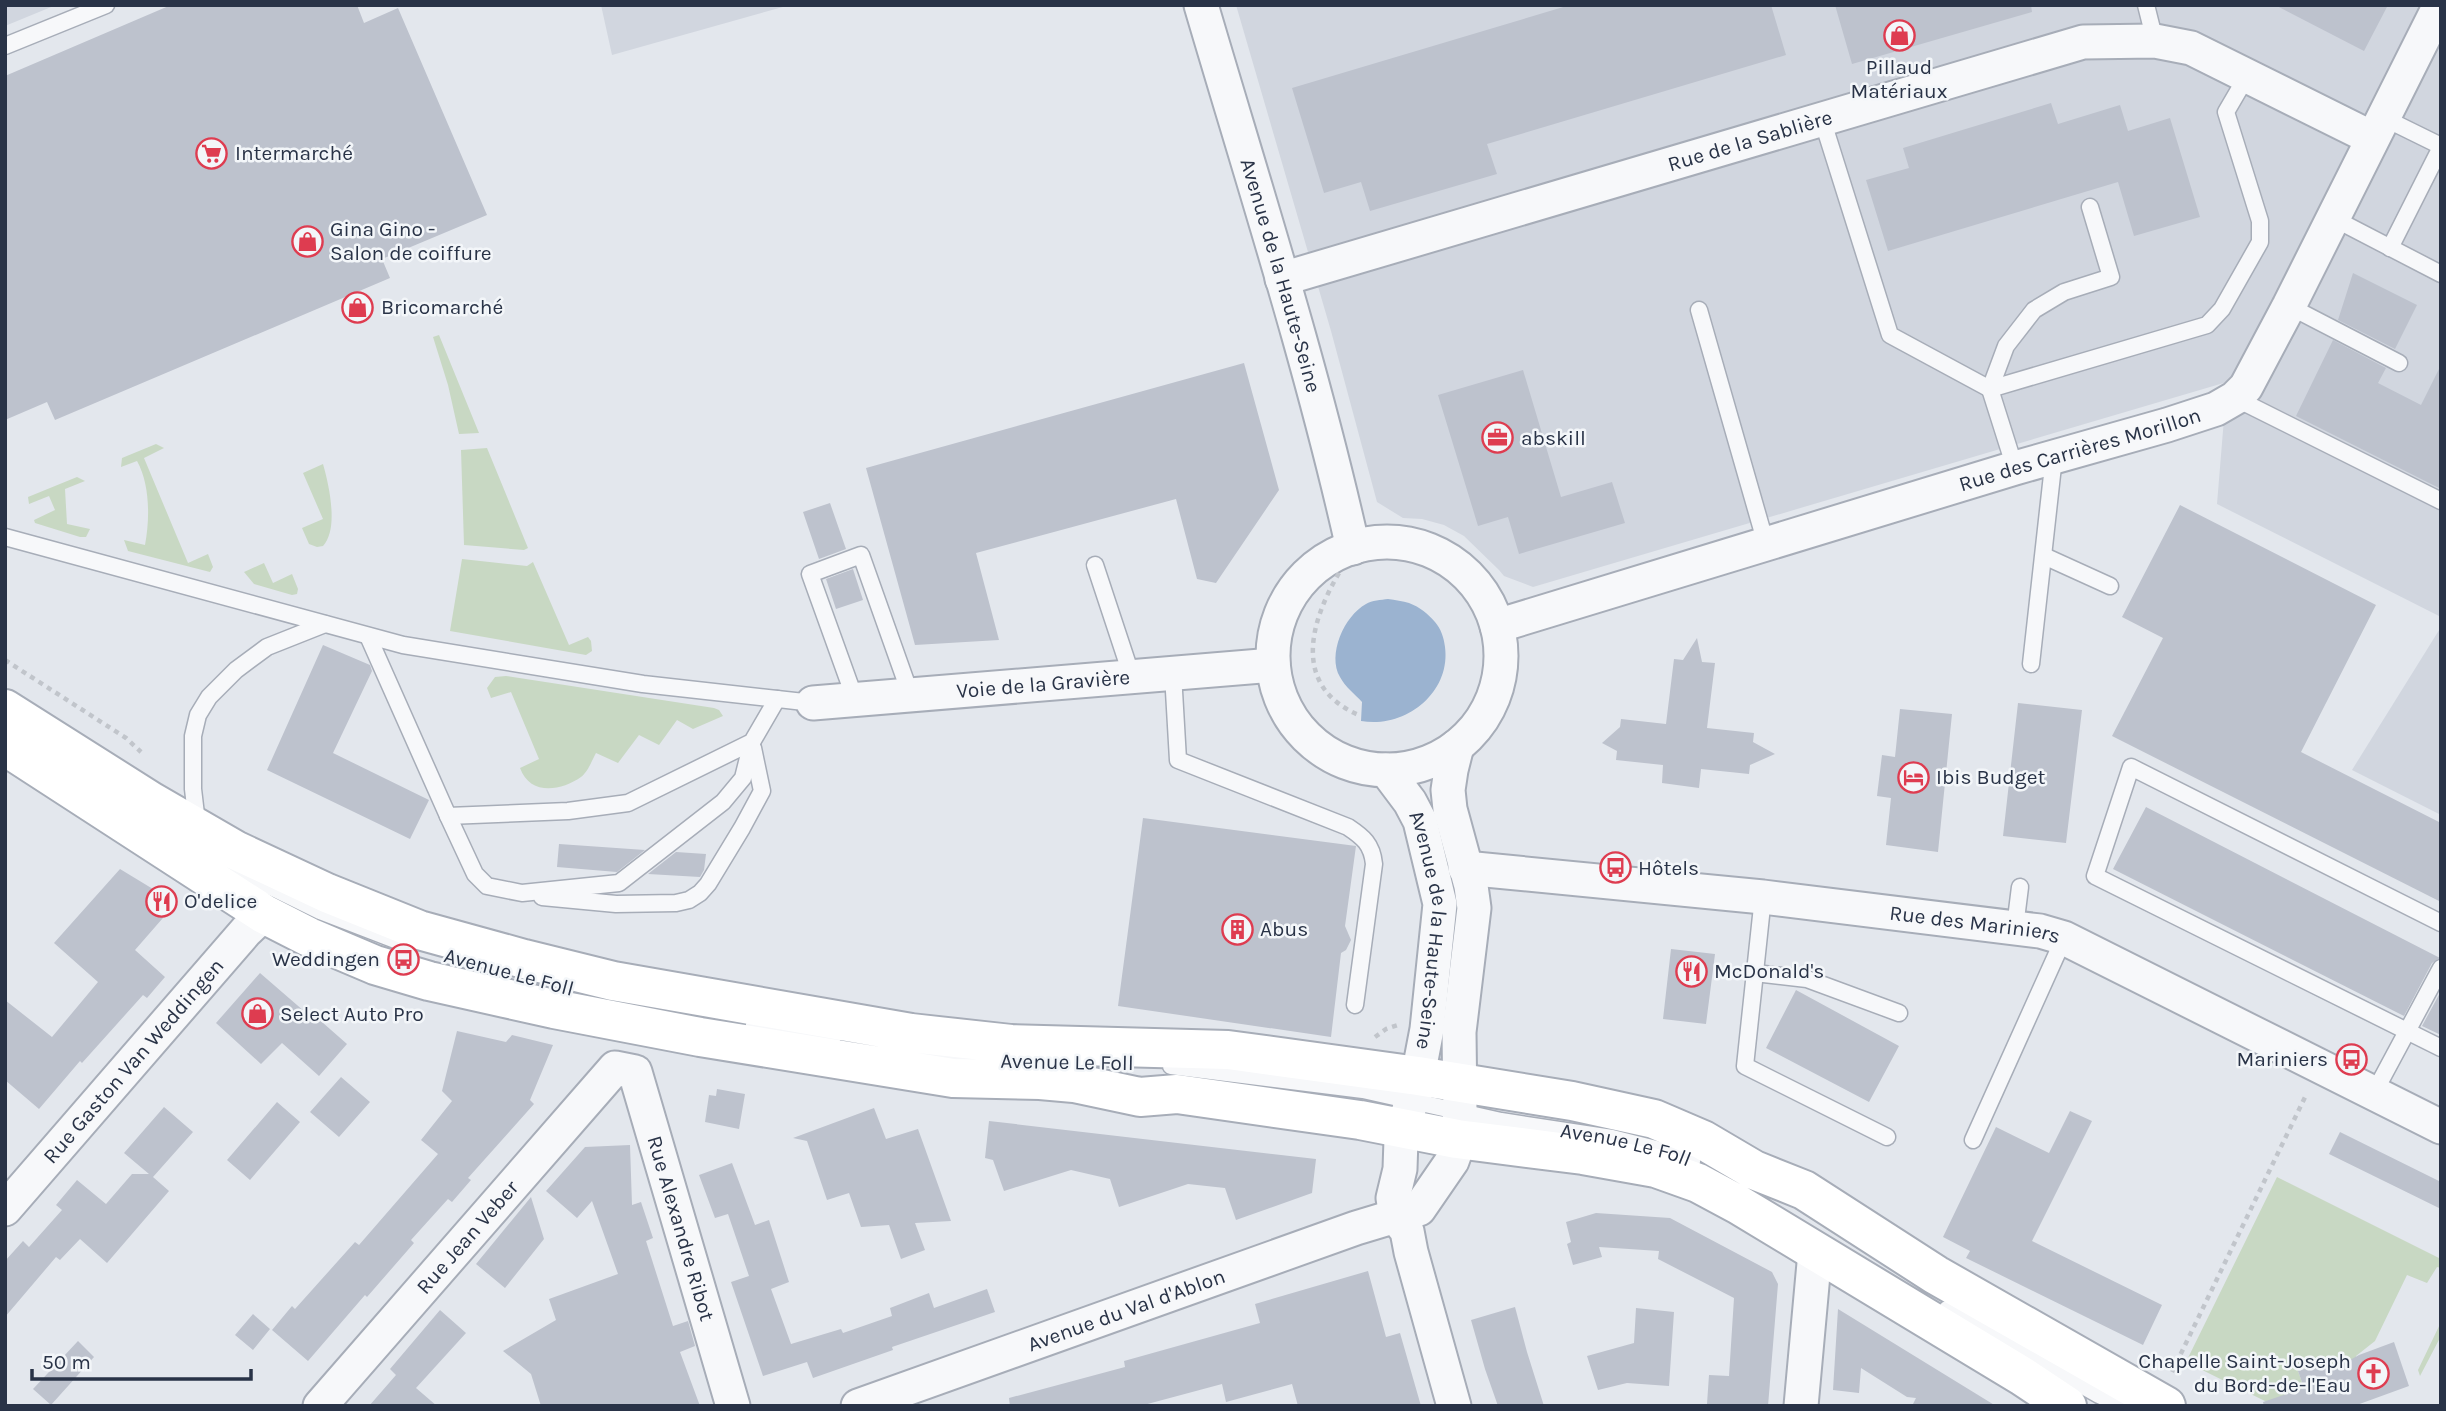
<svg xmlns="http://www.w3.org/2000/svg" width="2446" height="1411" font-family="Karla,sans-serif">
<rect width="100%" height="100%" fill="#e3e7ed"/>
<path fill="#d1d6df" d="M5,5H56L5,26Z
M601,5H790L612,55Z
M1236,5H2441V617L2217,504L2227,382L1533,587L1504,576L1499,570L1464,536L1444,525L1422,519L1403,518L1377,502L1331,331Z
M2441,627V815L2352,770Z"/>
<path fill="#c8d8c3" d="M439,335L479,433L459,434L448,385L433,337Z
M156,444L164,448L144,458L188,563L208,554L213,567L210,572L128,551L124,540L145,545C150,519 150,484 137,461L121,467L122,458Z
M487,448L528,548L524,550L464,545L461,450Z
M323,464C329,485 339,529 323,546L317,547L309,544L302,528L323,519L303,473Z
M77,477L85,481L65,489L67,524L90,529L86,537H80L35,523L34,520L55,510L49,496L29,504L28,497Z
M462,559L527,566L533,562L569,645L588,637L591,641L592,651L586,655L450,631Z
M264,563L273,583L292,574L298,589L297,594L292,595L254,584L244,572Z
M506,676L714,708L719,710L723,716L693,729L677,720L659,745L639,735L618,763L596,753C592,760 588,772 581,777C561,791 530,796 520,768L539,759L511,692L491,698L487,688L495,677Z
M2277,1177L2441,1259V1268L2437,1267L2427,1283L2407,1275L2375,1341L2356,1356V1359L2336,1376L2330,1360L2298,1371L2304,1388L2275,1406L2186,1362Z
M2441,1322V1336L2420,1376L2418,1370Z"/>
<path fill="#9bb3d0" d="M1388,599C1395,600 1403,601 1409,603C1420,607 1428,614 1435,622C1441,629 1444,638 1445,647C1451,693 1405,729 1361,721L1362,702C1355,694 1345,687 1340,677C1327,655 1344,616 1366,604C1372,600 1381,600 1388,599Z"/>
<path fill="#bdc2cd" d="M171,5H357L364,23L398,8L487,215L382,259L390,278L55,420L47,402L5,420V76Z
M1570,5H1771L1786,55L1487,144L1497,174L1370,211L1361,182L1324,193L1292,88Z
M1835,5H2031L2032,12L1852,64Z
M2275,5H2388L2364,51Z
M2051,103L2058,124L2120,105L2128,131L2170,118L2200,217L2134,236L2118,182L1888,251L1866,180L1909,168L1903,148Z
M2353,273L2417,305L2395,349L2338,320Z
M2333,340L2386,368L2378,383L2421,405L2441,365V489L2296,416Z
M1244,363L1279,490L1216,583L1197,579L1176,499L976,553L999,640L915,645L866,468Z
M1523,370L1561,497L1612,482L1625,523L1519,554L1508,517L1478,526L1438,395Z
M830,503L846,549L819,559L803,512Z
M2180,505L2376,605L2301,752L2441,823V902L2112,736L2163,638L2122,617Z
M853,569L863,600L836,609L826,579Z
M1697,638L1702,662L1715,663L1707,728L1754,733L1753,742L1775,754L1750,765L1749,774L1701,769L1699,788L1662,783L1663,765L1616,760L1617,751L1602,743L1620,727L1621,719L1666,724L1674,659L1683,660Z
M323,645L370,665L372,671L333,753L429,800L410,839L267,770Z
M2018,703L2082,710L2066,843L2003,836Z
M1900,709L1952,714L1938,852L1886,845L1891,798L1877,796L1882,755L1895,757Z
M2146,807L2440,958L2432,963L2404,1016L2113,869Z
M1143,818L1356,846L1345,926L1351,940L1346,950L1341,953L1331,1037L1118,1006Z
M559,844L645,850L617,872L557,867Z
M676,852L706,854L704,870L700,877L648,874Z
M120,869L176,903L135,950L165,977L147,998L143,995L82,1063L80,1061L39,1109L5,1080V1000L52,1037L98,982L54,943Z
M1671,949L1715,954L1706,1024L1663,1019Z
M260,973L312,1018L314,1015L347,1044L319,1076L282,1043L261,1064L216,1023Z
M1796,990L1899,1046L1869,1102L1766,1048Z
M2441,991V1035L2422,1026Z
M457,1031L506,1042L512,1035L553,1045L530,1100L534,1104L468,1178L471,1180L452,1202L448,1199L411,1240L414,1243L367,1297L365,1295L308,1361L272,1330L292,1306L295,1309L355,1242L359,1245L438,1154L421,1140L452,1101L442,1091Z
M341,1077L370,1102L339,1137L310,1112Z
M717,1089L745,1094L739,1129L705,1122L709,1095L716,1096Z
M277,1102L300,1122L250,1180L227,1160Z
M164,1107L193,1132L153,1177L169,1191L107,1263L80,1239L60,1260L56,1257L5,1317V1261L23,1241L29,1247L62,1210L56,1205L77,1180L106,1204L132,1174H149L124,1153Z
M874,1108L886,1139L918,1129L951,1221L915,1223L925,1250L901,1259L889,1225L861,1227L849,1193L827,1200L807,1141L793,1138Z
M2070,1111L2092,1121L2032,1241L2162,1305L2143,1345L1966,1258L1970,1251L1943,1237L1996,1127L2049,1153Z
M989,1121L1316,1159L1312,1193L1236,1220L1225,1188L1188,1184L1119,1207L1110,1179L1071,1170L1004,1191L993,1160L985,1158Z
M2340,1132L2441,1182V1209L2329,1154Z
M630,1145L632,1205L641,1202L653,1238L646,1241L673,1326L688,1321L695,1346L680,1352L700,1406H541L531,1374L503,1351L556,1320L549,1299L618,1274L592,1201L577,1218L546,1191L585,1147Z
M732,1163L755,1225L769,1220L789,1282L771,1289L791,1344L841,1329L843,1333L892,1316L890,1308L929,1293L934,1308L987,1289L995,1312L892,1347L893,1350L813,1378L807,1362L763,1376L731,1282L749,1276L728,1214L715,1218L699,1175Z
M531,1197L544,1239L505,1288L476,1264Z
M1596,1213L1670,1218L1772,1272L1778,1284L1768,1406L1707,1404L1709,1375L1729,1376L1734,1298L1658,1259L1659,1251L1599,1247L1602,1257L1573,1265L1567,1244L1571,1242L1566,1222Z
M1368,1271L1386,1337L1400,1333L1421,1406H1298L1292,1384L1226,1402L1222,1384L1140,1406H1010L1009,1398L1125,1367L1124,1361L1260,1323L1255,1304Z
M1515,1307L1527,1352L1544,1406H1498L1485,1369L1471,1320Z
M1636,1308L1674,1312L1669,1386L1627,1383L1598,1390L1587,1356L1634,1343Z
M1838,1309L1996,1406H1912L1916,1398L1907,1397L1861,1368L1859,1393L1833,1390Z
M440,1310L466,1333L416,1388L437,1406H369L396,1375L390,1369Z
M253,1314L270,1329L253,1350L235,1335Z
M78,1341L94,1357L51,1405L33,1389Z
M2394,1342L2409,1386L2354,1406H2264L2263,1402L2304,1388L2298,1371L2330,1360L2334,1369L2359,1355Z"/>
<g fill="none" stroke-linecap="round" stroke-linejoin="round">
<defs>
<g id="service">
<path d="M2146,5L2155,41"/>
<path d="M5,46L106,5"/>
<path d="M2382,117L2441,146"/>
<path d="M1822,119L1890,335L1990,389L2207,325L2222,309L2260,242V221L2226,112L2247,76"/>
<path d="M2333,218L2441,274"/>
<path d="M2390,248L2441,147"/>
<path d="M2289,306L2399,363"/>
<path d="M1699,310L1766,544"/>
<path d="M2235,398L2441,501"/>
<path d="M2015,468L1990,389L2006,346L2034,310L2064,292L2111,277L2090,207"/>
<path d="M5,537L403,645L643,684L813,703"/>
<path d="M2044,556L2110,586"/>
<path d="M1095,565L1132,677"/>
<path d="M368,636L448,816L568,811L628,803L752,742L777,699"/>
<path d="M2031,664L2054,457"/>
<path d="M1173,674L1178,760L1348,827C1363,837 1372,844 1374,864L1355,1005"/>
<path d="M855,699L810,574L861,555L911,696"/>
<path d="M448,816L475,874L487,886L522,893L619,883L723,802L743,778L752,742"/>
<path d="M197,823L193,789V736L198,715L209,697L236,670L267,647L325,624"/>
<path d="M224,864L320,911L398,941"/>
<path d="M542,897L616,904L676,903L689,900L700,893L708,884L742,828L762,791L753,748"/>
<path d="M1763,897L1745,1066L1887,1137"/>
<path d="M2441,923L2131,767L2095,876L2441,1048"/>
<path d="M2015,927L2020,887"/>
<path d="M1755,973L1807,979L1899,1013"/>
<path d="M754,1025L832,1039"/>
<path d="M923,1054L991,1060"/>
<path id="s1" d="M1171,1066L1363,1090L1501,1121L1612,1138L1672,1153L1692,1161"/>
<path d="M2374,1093L2441,968"/>
<path d="M1973,1140L2064,938"/>
<path d="M1947,1309L2099,1395L2123,1406"/>
</g>
<g id="minor">
<path id="s2" d="M1201,5C1254,185 1312,365 1353,548"/>
<path id="s3" d="M1282,279L2083,42L2155,41L2191,48L2372,138"/>
<circle cx="1387" cy="656" r="114"/>
<path id="s4" d="M1497,626L2015,468L2167,425L2216,409L2235,398L2246,387L2289,306L2440,5"/>
<path id="s5" d="M813,703L1273,665"/>
<path id="s6" d="M1386,770L1410,802L1420,821L1440,904L1427,1029L1418,1076L1401,1139L1400,1169L1393,1198L1396,1217L1407,1231L1411,1252L1454,1406"/>
<path id="s7" d="M1465,868L1763,897L2040,931L2064,938L2441,1127"/>
<path id="s8" d="M5,1209L246,931L264,914"/>
<path id="s9" d="M320,1406L615,1068L635,1072L733,1406"/>
<path id="s10" d="M858,1406L1356,1228L1419,1209L1452,1161L1456,1150L1460,1111L1459,1032L1474,908L1471,886L1450,809L1448,790L1451,770L1457,746"/>
<path d="M1801,1406L1815,1252"/>
</g>
<path id="secondary" d="M5,709L152,802L235,850L327,893L419,930L524,959L613,981L911,1033L1011,1044L1228,1050L1418,1076L1572,1101L1654,1119L1703,1140L1754,1170L1804,1190L1936,1275L2166,1406
M5,746L264,914L309,937L375,965L429,981L554,1009L700,1037L953,1078L1040,1080L1074,1083L1140,1097L1177,1094L1360,1120L1457,1139L1583,1155L1656,1168L1698,1183L1739,1205L2022,1376L2067,1406"/>
</defs>
<use href="#service" stroke="#a7adb8" stroke-width="19"/>
<use href="#minor" stroke="#a7adb8" stroke-width="37"/>
<use href="#secondary" stroke="#a7adb8" stroke-width="42"/>
<path stroke="#c1c5cb" stroke-width="4.5" stroke-dasharray="5 5" stroke-linecap="butt" d="M1339,573C1309,624 1292,688 1361,716
M5,660L126,738L141,752
M1375,1037L1386,1029L1398,1025
M2172,1372L2307,1093"/>
<use href="#service" stroke="#f7f8fa" stroke-width="16"/>
<use href="#minor" stroke="#f7f8fa" stroke-width="33"/>
<use href="#secondary" stroke="#fff" stroke-width="38"/>
</g>
<defs>
<symbol id="shop-ring" viewBox="-11 -11 22 22"><circle r="9.5" fill="#f3f6f9" stroke="#de3c50" stroke-width="1.5"/><path d="M-5-2.5h2.3a2.7 3.5 0 0 1 5.4 0H5L5.5 6h-11ZM-1.5-2.5h3a1.5 2.3 0 0 0-3 0Z" fill="#de3c50"/></symbol>
<symbol id="supermarket-ring" viewBox="-11 -11 22 22"><circle r="9.5" fill="#f3f6f9" stroke="#de3c50" stroke-width="1.5"/><path d="M-6-5.5h2.5l.6 2H6L4.5 2H-2.5L-4.4-4H-6ZM-1.5 3.2a1.3 1.3 0 1 0 .1 0ZM3 3.2a1.3 1.3 0 1 0 .1 0Z" fill="#de3c50"/></symbol>
<symbol id="office-ring" viewBox="-11 -11 22 22"><circle r="9.5" fill="#f3f6f9" stroke="#de3c50" stroke-width="1.5"/><path d="M-6-3h4V-5.5h4V-3h4V5H-6ZM-1-4.5V-3h2v-1.5ZM-6 0V1H6V0Z" fill="#de3c50"/></symbol>
<symbol id="hotel-ring" viewBox="-11 -11 22 22"><circle r="9.5" fill="#f3f6f9" stroke="#de3c50" stroke-width="1.5"/><path d="M-6-4.5h1.5V1H6V5H4.5V3h-9V5H-6ZM-4 0a1.8 1.8 0 1 1 3.6 0ZM.5 0V-2.5h3Q6-2.5 6 0Z" fill="#de3c50"/></symbol>
<symbol id="bus-ring" viewBox="-11 -11 22 22"><circle r="9.5" fill="#f3f6f9" stroke="#de3c50" stroke-width="1.5"/><path d="M-5-6H5V4H4V6H2V4H-2V6H-4V4H-5ZM-3.5-4V0h7V-4ZM-3.5 1.2v1.5H-2V1.2ZM2 1.2v1.5H3.5V1.2Z" fill="#de3c50"/></symbol>
<symbol id="restaurant-ring" viewBox="-11 -11 22 22"><circle r="9.5" fill="#f3f6f9" stroke="#de3c50" stroke-width="1.5"/><path d="M-5-6h1v4h1v-4h1v4h1v-4h1v5L-1.5 .5V6h-2V.5L-5-1ZM5-6V6H3V1.5H1.5Q1.5-4 5-6Z" fill="#de3c50"/></symbol>
<symbol id="building-ring" viewBox="-11 -11 22 22"><circle r="9.5" fill="#f3f6f9" stroke="#de3c50" stroke-width="1.5"/><path d="M-4-6H4V6H1V3H-1V6H-4ZM-2.5-4.3h1.7v1.8h-1.7ZM.8-4.3h1.7v1.8H.8ZM-2.5-1h1.7V.8h-1.7ZM.8-1h1.7V.8H.8Z" fill="#de3c50"/></symbol>
<symbol id="church-ring" viewBox="-11 -11 22 22"><circle r="9.5" fill="#f3f6f9" stroke="#de3c50" stroke-width="1.5"/><path d="M-1.2-6h2.4v3.5h3.3v2.4h-3.3V6h-2.4V-.1h-3.3v-2.4h3.3Z" fill="#de3c50"/></symbol>
</defs>
<g fill-rule="evenodd">
<use href="#shop-ring" x="1882" y="18" width="35" height="35"/>
<use href="#supermarket-ring" x="194" y="136" width="35" height="35"/>
<use href="#shop-ring" x="290" y="224" width="35" height="35"/>
<use href="#shop-ring" x="340" y="290" width="35" height="35"/>
<use href="#office-ring" x="1480" y="420" width="35" height="35"/>
<use href="#hotel-ring" x="1896" y="760" width="35" height="35"/>
<use href="#bus-ring" x="1598" y="850" width="35" height="35"/>
<use href="#restaurant-ring" x="144" y="884" width="35" height="35"/>
<use href="#building-ring" x="1220" y="912" width="35" height="35"/>
<use href="#bus-ring" x="386" y="942" width="35" height="35"/>
<use href="#restaurant-ring" x="1674" y="954" width="35" height="35"/>
<use href="#shop-ring" x="240" y="996" width="35" height="35"/>
<use href="#bus-ring" x="2334" y="1042" width="35" height="35"/>
<use href="#church-ring" x="2356" y="1356" width="35" height="35"/>
</g>
<g text-anchor="middle" dominant-baseline="central" stroke-width="5" stroke-linejoin="round" paint-order="stroke">
<g font-size="21" fill="#293347" stroke="#f3f6f9" text-anchor="start">
<text x="1899" y="67" text-anchor="middle">Pillaud<tspan x="1899" dy="24">Matériaux</tspan></text>
<text x="235" y="153">Intermarché</text>
<text x="330" y="229">Gina Gino -<tspan x="330" dy="24">Salon de coiffure</tspan></text>
<text x="381" y="307">Bricomarché</text>
<text x="1521" y="438">abskill</text>
<text x="1936" y="777">Ibis Budget</text>
<text x="1638" y="868">Hôtels</text>
<text x="184" y="901">O'delice</text>
<text x="1260" y="929">Abus</text>
<text x="380" y="959" text-anchor="end">Weddingen</text>
<text x="1714" y="971">McDonald's</text>
<text x="280" y="1014">Select Auto Pro</text>
<text x="2328" y="1059" text-anchor="end">Mariniers</text>
<text x="2351" y="1361" text-anchor="end">Chapelle Saint-Joseph<tspan x="2351" dy="24">du Bord-de-l'Eau</tspan></text>
</g>
<g font-size="21" fill="#293347" stroke="#f3f6f9">
<text stroke="none"><textPath href="#s3" startOffset="488">Rue de la Sablière</textPath></text>
<text stroke="none"><textPath href="#s2" startOffset="282">Avenue de la Haute-Seine</textPath></text>
<text stroke="none"><textPath href="#s4" startOffset="609">Rue des Carrières Morillon</textPath></text>
<text stroke="none"><textPath href="#s5" startOffset="231">Voie de la Gravière</textPath></text>
<text stroke="none"><textPath href="#s7" startOffset="513">Rue des Mariniers</textPath></text>
<text stroke="none"><textPath href="#s6" startOffset="172">Avenue de la Haute-Seine</textPath></text>
<text transform="translate(509 972) rotate(15)">Avenue Le Foll</text>
<text stroke="none"><textPath href="#s8" startOffset="196">Rue Gaston Van Weddingen</textPath></text>
<text transform="translate(1067 1062) rotate(1)">Avenue Le Foll</text>
<text stroke="none"><textPath href="#s1" startOffset="462">Avenue Le Foll</textPath></text>
<text stroke="none"><textPath href="#s9" startOffset="632">Rue Alexandre Ribot</textPath></text>
<text stroke="none"><textPath href="#s9" startOffset="224">Rue Jean Veber</textPath></text>
<text stroke="none"><textPath href="#s10" startOffset="285">Avenue du Val d'Ablon</textPath></text>
</g>
</g>
<rect width="2446" height="1411" fill="none" stroke="#293347" stroke-width="14"/>
<path d="M32 1369v10h219v-10" fill="none" stroke="#293347" stroke-width="3.5"/>
<text x="42" y="1369" font-size="21" fill="#293347" stroke="#f3f6f9" stroke-width="5" paint-order="stroke">50 m</text>
</svg>
